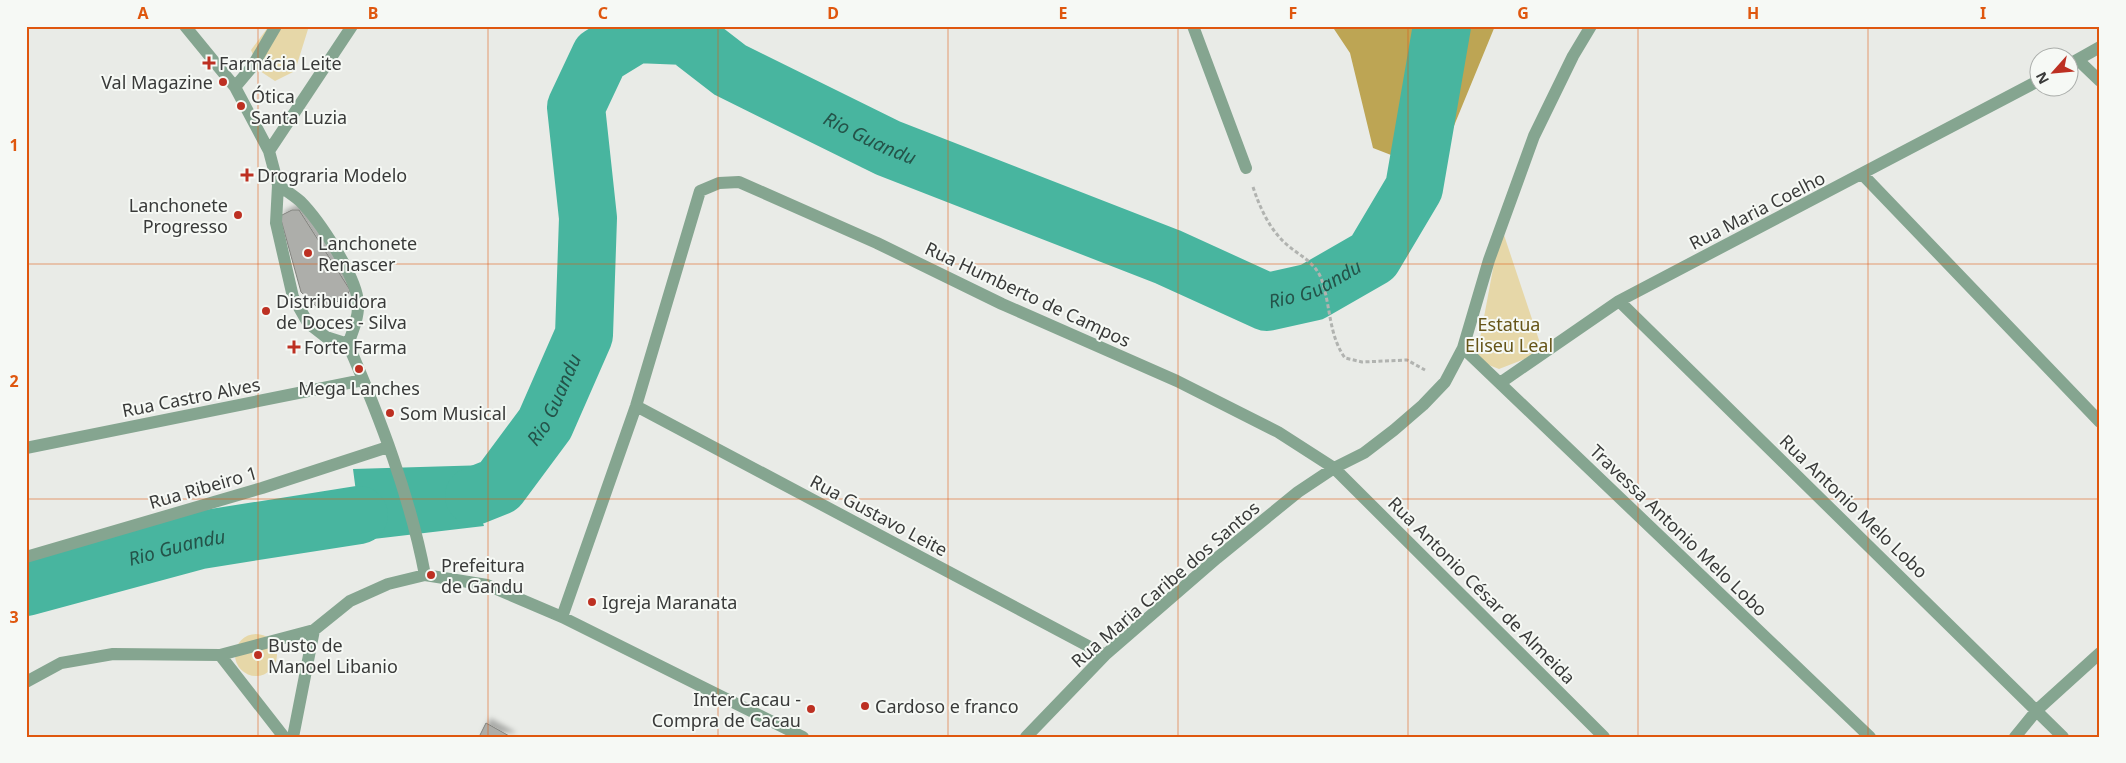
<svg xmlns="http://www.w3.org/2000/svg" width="2126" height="763" font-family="'Noto Sans',sans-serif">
<defs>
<filter id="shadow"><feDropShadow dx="4.5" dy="-4.5" stdDeviation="2.5" flood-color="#0004"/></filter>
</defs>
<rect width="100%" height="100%" fill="#e9ebe7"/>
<path fill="#e6d7a8" d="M269,26H309L295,71L275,81L260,71L251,50Z
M1501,226L1543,352L1499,369L1476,360Z
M235 655a21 21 0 1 1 42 0a21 21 0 1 1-42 0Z"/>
<path fill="#bda554" d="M1332,26H1495L1435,172L1373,148L1350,53Z"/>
<path fill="#48b59f" d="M488,465L474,496L484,526L365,540L359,515L353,469Z"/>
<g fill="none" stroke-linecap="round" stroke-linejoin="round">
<g stroke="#48b59f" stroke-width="58">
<path id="s1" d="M474,496L499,486L545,424L584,335L588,218L576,107L600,56L636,34L686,36L730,70L888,148L1168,257L1267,302L1312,292L1373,257L1414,188L1442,26"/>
<path id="s2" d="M26,587L200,540L359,515"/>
</g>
</g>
<path fill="#adaeaa" stroke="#82837e" filter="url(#shadow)" d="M292,210H299L350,290L345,299L318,308L301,292L280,216Z
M486,723L511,737H479Z"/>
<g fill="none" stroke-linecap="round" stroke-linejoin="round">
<path stroke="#b1b3b0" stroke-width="3" stroke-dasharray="4 2.5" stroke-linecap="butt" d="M1253,187C1260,208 1269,228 1285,243C1298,255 1314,261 1321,278C1331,305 1328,334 1345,358L1362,362L1407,360L1425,370"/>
<path stroke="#85a590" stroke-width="12" d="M185,26L235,87L269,151L278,185L276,223L293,297L308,323L326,337L348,344
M1193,26L1246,168
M2078,60L2100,81
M2068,65L2100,47
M235,87L252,67L276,26
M269,151L352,26
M1863,175L2100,422
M278,185C285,190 293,195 300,201C319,220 357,277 358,303C359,316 353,331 348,344
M1619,301L2063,737
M348,344C380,418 410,496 425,575
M1463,348L1870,737
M1500,383L1619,301L2038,81
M636,406L1105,655
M26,448L363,380
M26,557L262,488L388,447
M562,617L636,406L700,191L719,183L739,182L877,243L1002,304L1177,381L1278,432L1334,468L1604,737
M220,655L284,737
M26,682L61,663L113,654L220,655L314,630L350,601L388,584L425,575L487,585L562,617L803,737
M293,737L314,630
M1026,737L1105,655L1217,558L1298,492L1334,468L1364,453L1394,430L1423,405L1445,382L1463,348L1489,260L1534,136L1573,56L1591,26
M2015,737L2037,710L2100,653"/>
</g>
<path fill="none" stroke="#df570e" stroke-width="1" stroke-opacity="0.55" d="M258,26V737M488,26V737M718,26V737M948,26V737M1178,26V737M1408,26V737M1638,26V737M1868,26V737M26,264H2100M26,499H2100"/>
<g fill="#bd3022" stroke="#f6f9f5" stroke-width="2">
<path d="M206.5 55.5h5v5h5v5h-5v5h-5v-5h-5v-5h5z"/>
<circle cx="223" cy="82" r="5"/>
<circle cx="241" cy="106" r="5"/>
<path d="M244.5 167.5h5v5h5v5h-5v5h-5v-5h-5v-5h5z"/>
<circle cx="238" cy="215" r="5"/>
<circle cx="308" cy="253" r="5"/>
<circle cx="266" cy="311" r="5"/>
<path d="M291.5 339.5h5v5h5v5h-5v5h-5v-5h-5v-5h5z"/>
<circle cx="359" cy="369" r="5"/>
<circle cx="390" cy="413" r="5"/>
<circle cx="431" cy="575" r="5"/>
<circle cx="592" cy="602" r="5"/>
<circle cx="258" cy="655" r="5"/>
<circle cx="865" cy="706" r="5"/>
<circle cx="811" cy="709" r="5"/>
</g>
<g text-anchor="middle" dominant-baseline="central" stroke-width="4" stroke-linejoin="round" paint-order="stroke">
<g font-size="18" fill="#393a39" stroke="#f6f9f5" text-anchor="start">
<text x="219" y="63">Farmácia Leite</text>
<text x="213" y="82" text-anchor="end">Val Magazine</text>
<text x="251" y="96">Ótica<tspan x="251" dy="21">Santa Luzia</tspan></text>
<text x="257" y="175">Drograria Modelo</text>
<text x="228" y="205" text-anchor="end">Lanchonete<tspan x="228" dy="21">Progresso</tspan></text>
<text x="318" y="243">Lanchonete<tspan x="318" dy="21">Renascer</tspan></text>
<text x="276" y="301">Distribuidora<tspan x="276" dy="21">de Doces - Silva</tspan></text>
<text x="304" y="347">Forte Farma</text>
<text x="359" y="388" text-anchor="middle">Mega Lanches</text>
<text x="400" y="413">Som Musical</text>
<text x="441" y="565">Prefeitura<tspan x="441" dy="21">de Gandu</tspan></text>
<text x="602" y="602">Igreja Maranata</text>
<text x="268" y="645">Busto de<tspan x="268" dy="21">Manoel Libanio</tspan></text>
<text x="801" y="699" text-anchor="end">Inter Cacau -<tspan x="801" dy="21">Compra de Cacau</tspan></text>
<text x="875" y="706">Cardoso e franco</text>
</g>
<g font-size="18" fill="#393a39" stroke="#f6f9f5">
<text transform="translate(1757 210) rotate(-27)">Rua Maria Coelho</text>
<text transform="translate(1028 294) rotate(25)">Rua Humberto de Campos</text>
<text transform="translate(191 397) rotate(-11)">Rua Castro Alves</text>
<text transform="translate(203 487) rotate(-16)">Rua Ribeiro 1</text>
<text transform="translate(1854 506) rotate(44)">Rua Antonio Melo Lobo</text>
<text transform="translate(879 515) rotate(28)">Rua Gustavo Leite</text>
<text transform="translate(1679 530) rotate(44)">Travessa Antonio Melo Lobo</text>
<text transform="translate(1165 584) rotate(-41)">Rua Maria Caribe dos Santos</text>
<text transform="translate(1482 590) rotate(45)">Rua Antonio César de Almeida</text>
</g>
<g font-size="18" fill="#665518" stroke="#f6f9f5">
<text x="1509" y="324">Estatua<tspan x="1509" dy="21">Eliseu Leal</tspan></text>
</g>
<g font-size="19" font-style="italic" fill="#245349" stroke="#f6f9f5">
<text stroke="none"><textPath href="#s1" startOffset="790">Rio Guandu</textPath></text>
<text stroke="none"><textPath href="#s1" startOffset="1271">Rio Guandu</textPath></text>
<text stroke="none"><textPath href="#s1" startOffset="130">Rio Guandu</textPath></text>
<text stroke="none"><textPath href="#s2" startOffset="156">Rio Guandu</textPath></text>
</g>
</g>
<rect width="2126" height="763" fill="none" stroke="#f6f9f5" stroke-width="55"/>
<g transform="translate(2054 72) rotate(243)"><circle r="24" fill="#f6f9f5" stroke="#aaadaa"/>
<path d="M0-4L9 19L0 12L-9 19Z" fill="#bd3022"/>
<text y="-8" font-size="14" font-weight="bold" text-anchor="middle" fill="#393a39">N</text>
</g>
<rect x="28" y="28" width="2070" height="708" fill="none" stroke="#df570e" stroke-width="2"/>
<g font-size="16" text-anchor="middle" font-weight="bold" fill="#df570e">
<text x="143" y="19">A</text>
<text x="373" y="19">B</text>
<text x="603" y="19">C</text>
<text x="833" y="19">D</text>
<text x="1063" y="19">E</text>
<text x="1293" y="19">F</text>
<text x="1523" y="19">G</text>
<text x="1753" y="19">H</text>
<text x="1983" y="19">I</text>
<text x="14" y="151">1</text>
<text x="14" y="387">2</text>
<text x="14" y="623">3</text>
</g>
</svg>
